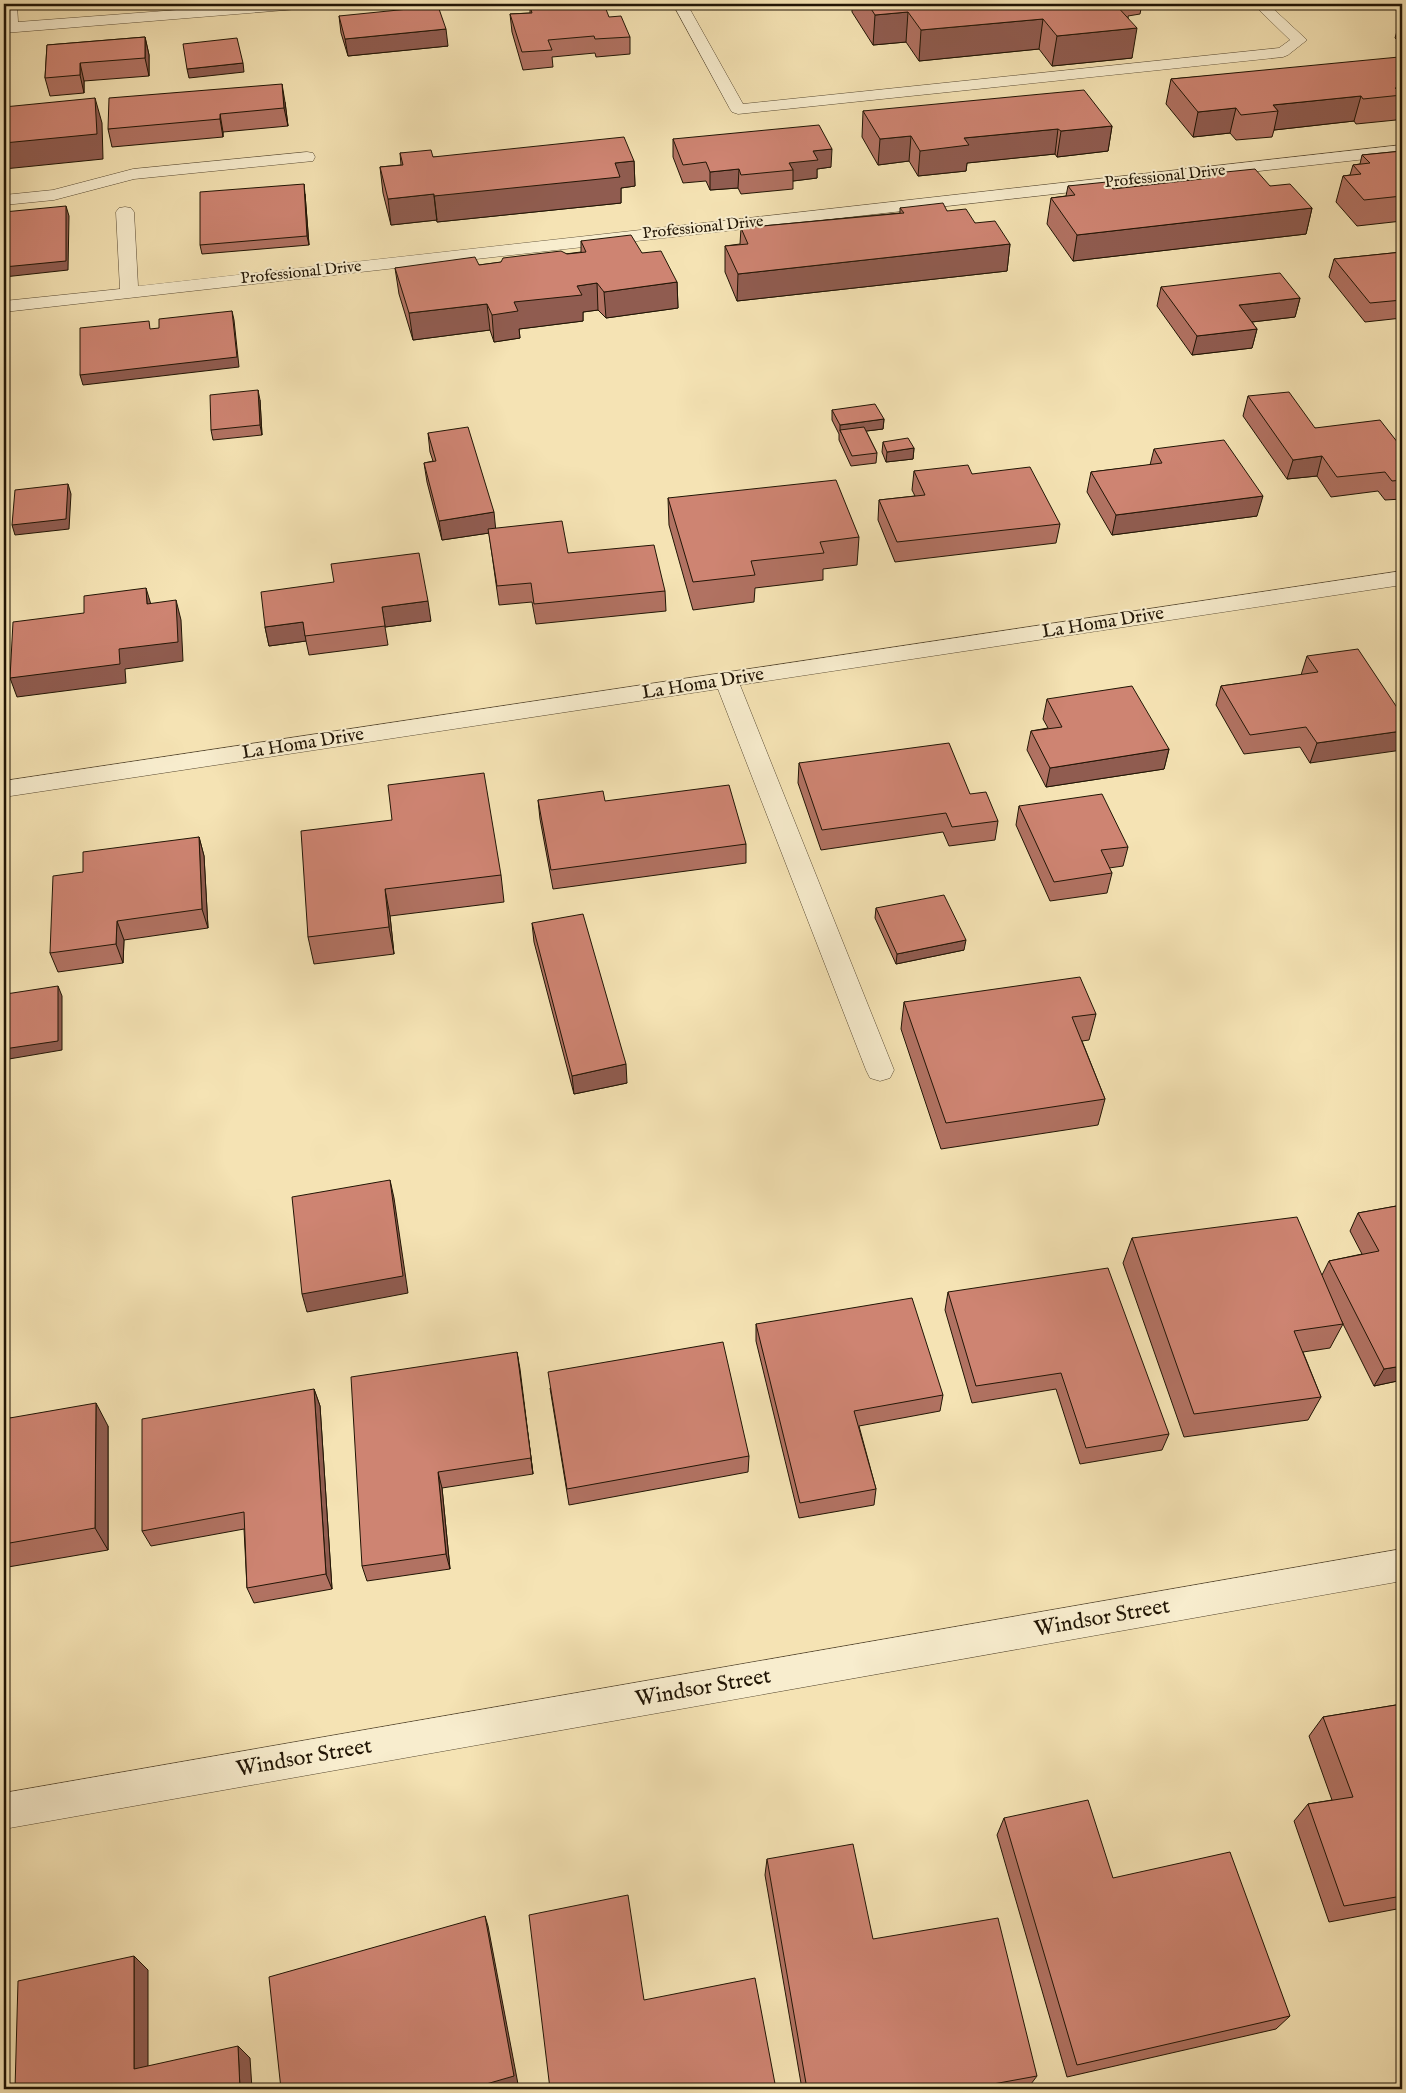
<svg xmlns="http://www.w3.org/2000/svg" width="1406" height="2093" font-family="'IM FELL English',serif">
<rect width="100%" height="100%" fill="#f5e3b4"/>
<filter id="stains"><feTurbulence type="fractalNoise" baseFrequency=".004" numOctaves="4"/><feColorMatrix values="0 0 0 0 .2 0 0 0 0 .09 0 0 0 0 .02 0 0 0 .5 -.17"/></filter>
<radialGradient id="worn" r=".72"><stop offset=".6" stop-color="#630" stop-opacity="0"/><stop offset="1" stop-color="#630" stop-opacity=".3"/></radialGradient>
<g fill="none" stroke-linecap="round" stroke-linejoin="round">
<defs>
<path id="minor" d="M4,4H17L18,22L257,4H317L315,7L310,8L4,33Z
M673,4H687L743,104L1279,48L1290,40L1253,4H1268L1307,40L1288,55L1283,57L738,114L732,112L730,109Z
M1402,145V155L4,312V301L120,289L116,212L119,208L125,207L131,208L134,212L138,286Z
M307,152L313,153L315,157L313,161L134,179L54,200L4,205V195L53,190L133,169Z
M1402,571V585L740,685L894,1070L890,1078L880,1081L870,1078L866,1070L718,689L4,797V781Z
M1402,1549V1581L4,1829V1793Z"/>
</defs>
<use href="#minor" stroke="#564831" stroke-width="1"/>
<use href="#minor" fill="#f8edce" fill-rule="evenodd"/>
</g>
<path fill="#b17262" stroke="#211505" d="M852,4H1142L1140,14L1128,16L1132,58L1052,66L1039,49L919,61L906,42L873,45L852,12Z
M1366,4H1402V9L1397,4L1374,8Z
M530,6L609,17L630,37V54L596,57L595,53L552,57L553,67L523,70L512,32L510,14L530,13Z
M1402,14V45L1395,38Z
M339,16L448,46L348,56L341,33Z
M145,37L149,55V76L84,81V93L50,96L45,78L47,45Z
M1402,60V111L1399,112L1396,120L1356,124L1354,121L1274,130L1272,137L1236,140L1230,133L1193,137L1166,104L1171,79Z
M285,102L288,126L223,132V137L112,147L108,129Z
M863,111L1112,126L1108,151L1057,157L1055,154L967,163L966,171L918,176L909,161L878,165L862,137Z
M673,139L831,167L817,169V178L793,181V189L741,194L738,188L710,190L706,181L683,183L673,157Z
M1402,151V221L1357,226L1336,202L1343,176L1350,175L1353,165L1360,164L1362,155Z
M400,153L433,157L634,161L635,186L621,188V203L437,222V220L391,225L383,193L380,167L401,165Z
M1206,174L1270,186L1312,208L1306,234L1073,261L1047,224L1051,198L1066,196L1068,186L1113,189L1205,179Z
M305,194L309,245L202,254L200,245Z
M900,208L947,211L975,223L1010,244L1007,271L737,301L725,272V246L740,244L741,228L900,213Z
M581,241L642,253L677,282L678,308L606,318L598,310L583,312V321L519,329L520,338L494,342L490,330L413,340L399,294L395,268L479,265L581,252Z
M1402,252V318L1365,322L1329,277L1334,259Z
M1161,287L1300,298L1295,317L1252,322L1257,329L1252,348L1192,355L1157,306Z
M1248,396L1315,428L1402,448V499L1385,500L1378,491L1331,497L1317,476L1287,479L1243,416Z
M260,400L262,435L213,440L211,430Z
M832,410L884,419L883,429L866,431L877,453L876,463L851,466L839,440V434L832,420Z
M428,433L495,528L568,553L665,591L666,611L536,624L532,602L499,605L489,533L442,540L427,482L424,463L433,461L430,452Z
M883,442L914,448L913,459L886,462L882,452Z
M1154,449L1257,516L1112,535L1087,492L1091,472L1150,465Z
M914,471L972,474L1060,524L1056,543L895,562L878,520L879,500L915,496L912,490Z
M668,498L859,537L857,565L823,569V580L755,588L754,602L693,610L669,525Z
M431,621L385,627L388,645L309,655L306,641L269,646L265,627Z
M1307,656L1402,715L1310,763L1300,747L1244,754L1216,705L1221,686L1301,675Z
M1047,699L1169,749L1164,769L1046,787L1027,750L1031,731L1048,728L1043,719Z
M799,763L970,794L998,821L995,840L949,846L943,832L821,850L798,783Z
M538,800L746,844V863L553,889L540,819Z
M1019,806L1128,847L1123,866L1109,868L1112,873L1107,893L1050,901L1016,825Z
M392,820L501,875L504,902L390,916L394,954L314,964L308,937Z
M199,837L204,856L208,928L124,940L123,963L58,972L50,953L83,872Z
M876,908L964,950L896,964L875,918Z
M532,923L627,1083L574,1094L534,942Z
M904,1002L1096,1014L1089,1040L1082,1041L1105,1099L1098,1125L941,1149L901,1029Z
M1402,1205V1380L1374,1386L1341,1320L1343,1324L1330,1348L1303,1352L1321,1397L1308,1420L1184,1437L1123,1263L1132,1238L1322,1275L1329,1261L1362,1254L1350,1231L1358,1213Z
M948,1292L1169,1434L1162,1450L1080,1464L1056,1389L972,1403L945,1310Z
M756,1324L943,1395L940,1411L859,1426L876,1489L874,1505L799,1518L756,1341Z
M517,1352L533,1474L442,1488L450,1569L367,1581L362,1566Z
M550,1388L749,1456L748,1472L569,1505Z
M314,1389L320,1406L332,1589L254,1603L247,1588L244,1529L151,1546L142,1531Z
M4,1410L9,1418L108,1426V1550L8,1567L5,1635H4Z
M1402,1704V1908L1329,1922L1294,1821L1308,1804L1332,1800L1309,1736L1323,1717Z
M1004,1818L1113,1878L1290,2016L1276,2029L1067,2077L997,1835Z
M767,1859L873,1939L1037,2076L1028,2088L1019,2089H802L765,1875Z"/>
<path fill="#905c50" stroke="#211505" d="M1375,4H1397L1374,8Z
M908,12L906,42L873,45L875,15Z
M1043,19L1039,49L919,61L921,30Z
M1137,28L1132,58L1052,66L1057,36Z
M446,29L448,46L348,56L345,39Z
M145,37L149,55V76L145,58Z
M80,63L84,81V93L80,75Z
M243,63L244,72L189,78L187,69Z
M1402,80V95L1395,88Z
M282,84L285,102L288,126L284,108Z
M1361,96L1354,121L1274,130L1278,111L1273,105Z
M95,98L102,123L103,159L4,169V143Z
M1402,99V111L1399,112L1401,102Z
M1236,108L1230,133L1193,137L1198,112Z
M220,114L223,132V137L220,119Z
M1112,126L1108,151L1057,157L1061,131Z
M1058,129L1055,154L967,163L966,171L918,176L920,151L964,138Z
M911,136L909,161L878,165L880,139Z
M832,149L831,167L817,169V178L793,181V170L789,163L813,151Z
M634,161L635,186L621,188V203L437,222L434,196L615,163Z
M739,169L738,188L710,190V172Z
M304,184L305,194L309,245L307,236Z
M434,194L437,220L391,225L388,199Z
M66,206L69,216L68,270L4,277V267Z
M1312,208L1306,234L1073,261L1077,235Z
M1010,244L1007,271L737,301L738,274Z
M677,282L678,308L606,318L604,292Z
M597,283L598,310L583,312V321L519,329L520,338L494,342L492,315L514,302L577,286Z
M1300,298L1295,317L1234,324L1239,305Z
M487,304L490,330L413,340L409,313Z
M232,311L234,320L239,367L83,385L80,375Z
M1257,329L1252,348L1192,355L1197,336Z
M258,390L260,400L262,435L260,425Z
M884,419L883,429L842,434L840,431V425Z
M914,448L913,459L886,462L887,452Z
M1322,456L1317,476L1287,479L1293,460Z
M68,484L71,494L69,529L15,535L12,525Z
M1263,496L1257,516L1112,535L1116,515Z
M494,512L496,532L442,540L439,521Z
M146,588L152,608L147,604Z
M176,600L181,620L183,661L125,669L126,683L17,697L10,678L119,649Z
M428,601L431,621L385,627L382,607Z
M303,622L306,641L269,646L265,627Z
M1402,731V750L1310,763L1317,743Z
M1169,749L1164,769L1046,787L1050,768Z
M199,837L204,856L208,928L202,909Z
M385,889L390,916L394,954L389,927Z
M117,921L124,940L123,963L116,944Z
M966,940L964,950L896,964L897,954Z
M58,986L62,996V1050L9,1059L4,1049Z
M626,1064L627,1083L574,1094L572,1076Z
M390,1180L394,1198L408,1293L307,1312L302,1294Z
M517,1352L520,1369L533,1474L531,1458Z
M1402,1366V1380L1374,1386L1384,1369Z
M314,1389L320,1406L332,1589L326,1574Z
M96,1403L108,1426V1550L95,1528Z
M4,1410L10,1419L4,1438Z
M438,1472L442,1488L450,1569L446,1554Z
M4,1561L8,1567L5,1635L4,1634Z
M485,1916L488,1926L518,2084L500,2089H469Z
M134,1956L148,1970V2080L134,2069Z
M238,2046L250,2058L252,2089H240Z"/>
<path fill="#ce8472" stroke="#211505" d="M560,4H604L609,17L621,16L630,37L595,39L594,36L548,40L552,50L522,52L510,14L532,13L530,6Z
M868,4H1115L1137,28L1057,36L1043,19L921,30L908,12L875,15Z
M438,6L446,29L345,39L339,16Z
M145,37V58L80,63V75L45,78L47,45Z
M237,38L243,63L187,69L183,44Z
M1399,57L1402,60V87L1395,88L1402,94V95L1363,99L1361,96L1273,105L1278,111L1241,115L1236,108L1198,112L1171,79Z
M282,84L284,108L220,114V119L108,129L109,98Z
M1084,90L1112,126L1061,131L1058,129L964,138L969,145L920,151L911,136L880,139L863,111Z
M95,98L97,134L4,143V107Z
M819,125L832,149L813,151L818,160L789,163L793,170L741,175L739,169L710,172L706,162L683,165L673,139Z
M624,137L634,161L615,163L620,177L434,196V194L388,199L380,167L403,165L400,153L431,150L433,157Z
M1402,151V196L1364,200L1343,176L1361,174L1353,165L1370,163L1362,155Z
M1255,169L1270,186L1290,184L1312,208L1077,235L1051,198L1075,195L1068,186L1107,182L1113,189L1210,178L1206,174Z
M304,184L307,236L200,245V192Z
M943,203L947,211L966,209L975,223L995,221L1010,244L738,274L725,246L748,244L741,228L904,213L900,208Z
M66,206V261L4,267V212Z
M631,235L642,253L661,251L677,282L604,292L597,283L577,286L582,295L514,302L518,311L492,315L487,304L409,313L395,268L475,257L479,265L501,262L503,258L561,251L567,254L586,252L581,241Z
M1402,252V300L1370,303L1334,259Z
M1280,273L1300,298L1239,305L1257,329L1197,336L1161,287Z
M232,311L237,357L80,375V328L149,321L150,329L159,328V319Z
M258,390L260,425L211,430L210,395Z
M1289,392L1315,428L1380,420L1402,448V480L1392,481L1385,472L1337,477L1322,456L1293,460L1248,396Z
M875,404L884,419L840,425L832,410Z
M468,427L494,512L439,521L424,463L436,461L428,433Z
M864,427L877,453L852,456L840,430Z
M908,438L914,448L887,452L883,442Z
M1224,440L1263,496L1116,515L1091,472L1162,463L1154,449Z
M968,465L972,474L1030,467L1060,524L897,542L879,500L925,495L914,471Z
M836,480L859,537L820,542L824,553L751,561L755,575L693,582L668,498Z
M68,484L66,519L12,525L15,490Z
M562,521L568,553L654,545L665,591L534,604L531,583L497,586L488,529Z
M419,553L428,601L382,607L385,626L305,636L303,622L265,627L261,592L334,582L331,564Z
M146,588L147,604L176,600L178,642L119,649L120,664L10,678L13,622L84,613V596Z
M1358,649L1402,715V731L1317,743L1306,727L1250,735L1221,686L1318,672L1307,656Z
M1132,686L1169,749L1050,768L1031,731L1062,727L1047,699Z
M949,743L970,794L986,792L998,821L952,827L946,813L822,830L799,763Z
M484,773L501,875L385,889L389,927L308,937L301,831L392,820L388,785Z
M729,785L746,844L551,870L538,800L603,791L605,801Z
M1102,794L1128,847L1101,850L1112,873L1054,882L1019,806Z
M199,837L202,909L117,921L116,944L50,953L53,876L83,872V852Z
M944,895L966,940L897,954L876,908Z
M583,914L626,1064L572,1076L532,923Z
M1080,977L1096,1014L1072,1017L1105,1099L946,1123L904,1002Z
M58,986V1041L4,1049L6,994Z
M390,1180L403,1276L302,1294L292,1197Z
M1402,1205V1366L1384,1369L1329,1261L1379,1251L1358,1213Z
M1297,1217L1343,1324L1294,1331L1321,1397L1194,1414L1132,1238Z
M1108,1268L1169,1434L1086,1448L1061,1373L976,1386L948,1292Z
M912,1298L943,1395L854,1411L876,1489L800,1503L756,1324Z
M723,1342L749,1456L567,1489L548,1372Z
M517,1352L531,1458L438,1472L446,1554L362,1566L351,1377Z
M314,1389L326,1574L247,1588L244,1512L142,1531V1419Z
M96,1403L95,1528L4,1544V1419Z
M1402,1704V1896L1344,1906L1308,1804L1353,1797L1323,1717Z
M1088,1800L1113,1878L1230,1852L1290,2016L1077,2065L1004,1818Z
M853,1844L873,1939L998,1918L1037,2076L966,2089H807L767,1859Z
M628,1895L644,2000L755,1978L776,2089H550L529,1915Z
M485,1916L514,2076L469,2089H281L269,1977Z
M134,1956V2069L238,2046L240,2089H15L18,1981Z"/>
<g text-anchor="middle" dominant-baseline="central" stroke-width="4" stroke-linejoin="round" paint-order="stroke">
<g font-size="16" fill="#211505" stroke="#f8edce">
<text transform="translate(1165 177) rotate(-6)">Professional Drive</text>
<text transform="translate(703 228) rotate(-6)">Professional Drive</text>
<text transform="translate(301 273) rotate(-6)">Professional Drive</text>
</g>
<g font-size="19" fill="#211505" stroke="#f8edce">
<text transform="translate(1103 623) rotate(-9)">La Homa Drive</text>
<text transform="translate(703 684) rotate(-9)">La Homa Drive</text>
<text transform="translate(303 744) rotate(-9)">La Homa Drive</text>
</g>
<g font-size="22" fill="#211505" stroke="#f8edce">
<text transform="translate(1102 1618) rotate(-10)">Windsor Street</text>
<text transform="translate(703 1688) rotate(-10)">Windsor Street</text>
<text transform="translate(304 1758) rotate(-10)">Windsor Street</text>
</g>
</g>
<rect width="1406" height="2093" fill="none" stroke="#f5e3b4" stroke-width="20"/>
<rect x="5" y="5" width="1396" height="2083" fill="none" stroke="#211505" stroke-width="2.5"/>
<rect x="10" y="10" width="1386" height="2073" fill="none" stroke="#211505"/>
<rect width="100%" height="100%" filter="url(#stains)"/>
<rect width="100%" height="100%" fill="url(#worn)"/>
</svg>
